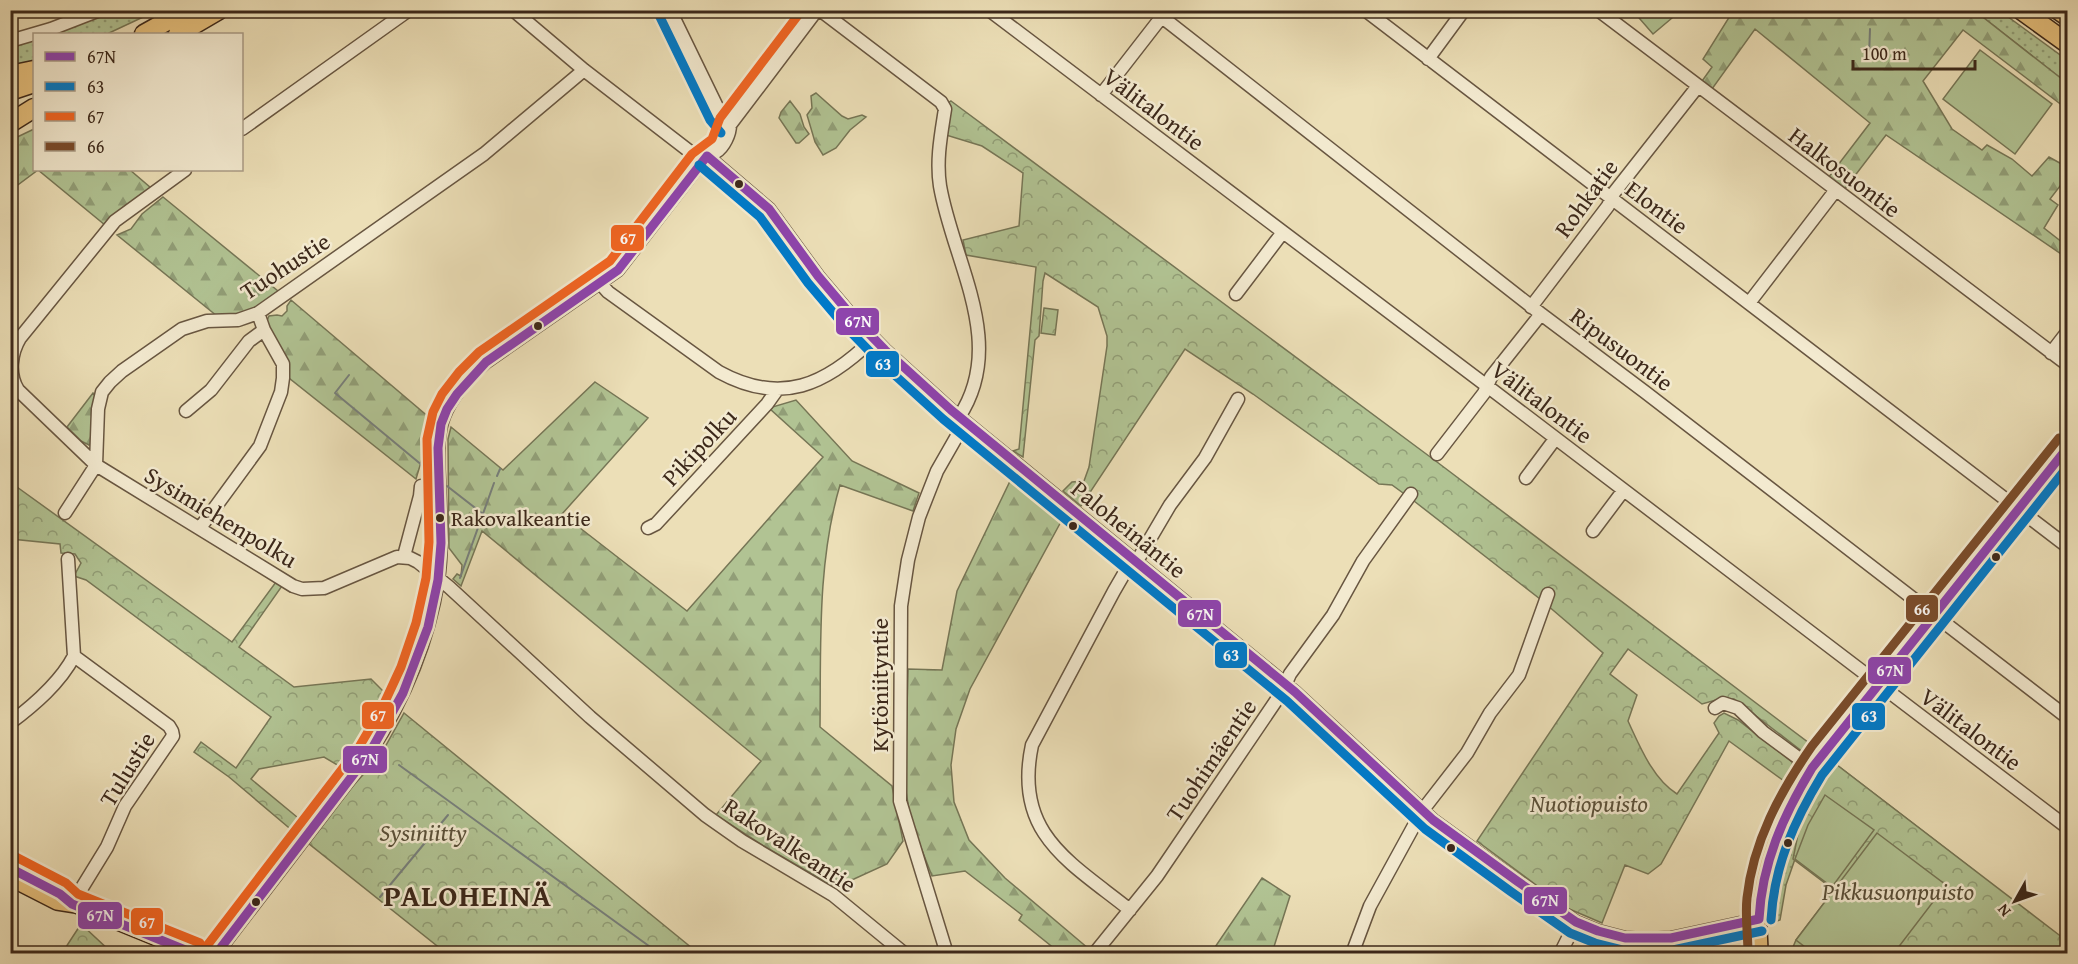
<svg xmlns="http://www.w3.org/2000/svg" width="2078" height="964" font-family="'Gentium Book Plus',serif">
<defs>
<pattern id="grass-dots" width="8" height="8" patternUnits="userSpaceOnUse" patternTransform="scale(1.5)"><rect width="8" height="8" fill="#b1c393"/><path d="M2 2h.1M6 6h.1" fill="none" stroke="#919e77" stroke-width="1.8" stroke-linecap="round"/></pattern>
<pattern id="forest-firs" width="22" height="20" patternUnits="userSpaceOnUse" patternTransform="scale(1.5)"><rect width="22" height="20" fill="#b1c393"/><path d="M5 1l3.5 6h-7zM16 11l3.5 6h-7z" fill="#919e77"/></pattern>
<pattern id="park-crowns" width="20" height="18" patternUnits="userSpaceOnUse" patternTransform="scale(1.5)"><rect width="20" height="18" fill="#b1c393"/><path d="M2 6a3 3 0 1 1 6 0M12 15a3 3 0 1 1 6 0" fill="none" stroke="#919e77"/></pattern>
</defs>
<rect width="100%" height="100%" fill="#ecdfb7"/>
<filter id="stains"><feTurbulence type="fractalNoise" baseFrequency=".00333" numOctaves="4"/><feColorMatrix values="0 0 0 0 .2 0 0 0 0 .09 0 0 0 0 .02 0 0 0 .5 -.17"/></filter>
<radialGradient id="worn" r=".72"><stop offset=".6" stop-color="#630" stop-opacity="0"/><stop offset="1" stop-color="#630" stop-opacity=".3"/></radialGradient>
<path fill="url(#grass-dots)" stroke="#767656" stroke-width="1.5" d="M111,11H156L107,34H47Z
M1975,11H2000L2067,60V83Z
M34,39V61L11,67V45Z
M1833,762L1975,871L1795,859L1786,885L1780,920L1774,922L1772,904L1775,886L1783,859L1792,842L1800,811L1810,791Z"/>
<path fill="url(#forest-firs)" stroke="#767656" stroke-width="1.5" d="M1733,11H1975L2067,83V109L1963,30L1923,81L1952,129L1982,150L1987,145L2012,159L2032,176L2049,157L2067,167V177L2050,199L2058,205L2044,228L2067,246V258L1886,135L1844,190L1828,178L1870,123L1755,29L1712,89L1702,81L1712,67L1703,59Z
M816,93L842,116L848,119L862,115L866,117L850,130L836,148L823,155L815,142L807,115L812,108L811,96Z
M790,101L800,114L804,127L809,134L799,143H796L779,118L781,112Z
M34,129V170H130L151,188L125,206L105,225L38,170L11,190V140Z
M163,197L278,291L250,312L217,316L117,235L131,229L142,214Z
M291,300L431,419L427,429L424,452L416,479L289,378L287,366L266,323L269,316L277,315L282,316L287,311V306Z
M595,382L648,418L562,514L687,611L823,457L769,408L796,400L852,461L919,493L913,511L840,485C817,563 821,647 820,727L892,786L903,841L887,864L854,879L831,885L762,845L716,815L761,761L482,531L461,586L453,579L457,574L461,576L462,565L449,548L448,439L451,427L503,470Z
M93,393L96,397L93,442L89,445L81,441L67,427Z
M1013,475L1063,518L970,689L956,729L951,765L954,802L969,840L1005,878L1089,949L1085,953H1060L1019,920L1022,915L965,871L932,876L911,822L905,785L908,669L942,670L957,591Z
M1262,878L1290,896L1272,953H1211Z"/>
<path fill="url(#park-crowns)" stroke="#767656" stroke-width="1.5" d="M951,101L1437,462L1809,743L1803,752L1734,699L1723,698L1702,704L1628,649L1610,674L1637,695L1628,721C1640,747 1653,779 1677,794L1719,733L1714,723L1719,716L1724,713L1738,720L1792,762L1793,767L1784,781L1729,741L1661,864L1648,874L1625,865L1602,923L1567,908L1477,841L1603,653L1540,599L1414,501L1392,485L1379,484L1253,394L1185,349L1081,506L1063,491L1072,482L1084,481L1089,467L1107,346V336L1098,307L1045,273L1043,281L1039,336L1035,340L1023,457L1013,451L1019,449L1036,267L966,255L963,240L1019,226L1023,173L982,146L946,135L948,103Z
M1044,308L1058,310L1055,335L1041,333Z
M10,482L232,642L276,582L282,586L239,647L294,687L371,679L391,699L344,769L324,757L259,769L251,779L303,822L294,832L229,777L194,752L201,742L236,768L271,717L86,580L74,576L81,563L75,554L61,553L60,544L11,539Z
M404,713L698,953H446L308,843L342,798L380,756Z
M1833,762L2067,941V953H1800L1793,947L1796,940L1834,890L1793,859L1800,824Z
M81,924L110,951L115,953H33L66,947Z"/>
<path fill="#b1c393" stroke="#767656" stroke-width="1.5" d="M1633,11H1665L1672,18L1653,34Z
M1980,50L2052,104L2015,154L1943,99Z
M1825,795L1874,830L1832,887L1795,859L1808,825Z
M1877,833L1946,885L1894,953H1813L1796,940Z"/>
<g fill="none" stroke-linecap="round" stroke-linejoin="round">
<path stroke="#777f7b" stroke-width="2" d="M1869,57L1870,29
M349,375L335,393L423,466
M497,476L500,469
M447,486L483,514
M460,578L494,483
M399,765L660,954
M380,897L448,815"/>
<defs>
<path id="minor" d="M513,10L584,70L702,161
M670,10L721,115L730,125
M820,10L941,102L945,109C941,135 936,160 940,186C953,262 1008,343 959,417
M989,10L1487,386L2068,828
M1153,10L1541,314L1645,392L2068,718
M1365,10L2068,547
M1598,10L2068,365
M10,41L51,29L100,10
M1428,59L1464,10
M1101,95L1167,10
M242,129L409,10
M709,152L720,133L730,125L817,10
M707,156L769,209L818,276L851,315L885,350L951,410L1295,692L1433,820L1517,881L1576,922L1598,931L1625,938L1645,939L1671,938L1759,919
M185,170L115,221L20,338C11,353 8,374 18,390L96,465L293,586L302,589L324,588L397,557L410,558L418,562L449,587L590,717L705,815L742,841L833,895L905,954
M600,283L608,292L719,372C781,406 826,385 873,339
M1236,294L1283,232
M1749,303L1835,191
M1531,307L1608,206L1613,194L1698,86
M2051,353L2068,331
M186,411L211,390L249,341L264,330
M1437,454L1484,393L1491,377L1541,314
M1526,478L1555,439
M65,513L96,465L98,409L102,392L110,382L122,371L182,329L207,321L238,320L258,313L484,154L584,70
M200,528L260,446L281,392L283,378V364L264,330L258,313
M648,528L656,524L767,404L777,390
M1593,531L1623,491
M404,556L420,496L421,486
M1715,708L1723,703L1738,708L1763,732L1812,768
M10,723C34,705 60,683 74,656L68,559
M72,904L107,847L125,806L173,736L172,731L169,726L74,656
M1130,910C1070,862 1013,834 1032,745L1114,591L1125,572L1140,556L1170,505L1205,458L1238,399
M216,954L369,754C403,701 428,644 438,580C443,547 440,513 439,480C438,458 436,437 444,416C452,396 470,376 486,362L618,270L702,161C707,156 711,156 716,152C724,147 730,134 730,125
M947,954L900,801L901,606L908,560L919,517L937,471L965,422
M1094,954L1157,876L1282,692L1290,674L1333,615L1363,561L1411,494
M1352,954L1370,906L1422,811L1467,753L1490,713L1519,675L1548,594
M1560,954L1576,922"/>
<path id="major" d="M10,878L57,902L76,905L196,954
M1760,954C1760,935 1757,916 1759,898C1764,846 1792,796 1821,754L2068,446"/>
<path id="highway" d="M2021,10L2068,44
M2058,10L2068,17
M144,34L187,10
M178,34L219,10
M10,75L34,70
M10,91L34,83
M10,123L34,108"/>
</defs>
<use href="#minor" stroke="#685641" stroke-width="15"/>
<use href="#major" stroke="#3c281a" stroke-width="18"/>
<use href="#highway" stroke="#3c281a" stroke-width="21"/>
<use href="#minor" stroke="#f3ead0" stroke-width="12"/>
<use href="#major" stroke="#e6c07c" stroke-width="15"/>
<use href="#highway" stroke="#e6c07c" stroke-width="18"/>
<defs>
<path id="bus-1" d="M707,156L769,209L818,276L851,315L885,350L951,410L1295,692L1433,820L1517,881L1576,922L1598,931L1625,938H1671L1759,919
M10,868L60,894L72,904L195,954
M1759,919C1762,863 1783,816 1812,768L2068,447
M216,954L369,754L403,693L428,627L438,580L441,543L438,448L441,424L447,409L457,394L486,362L618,270L707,156"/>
<path id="bus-2" d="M659,15L710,120L721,133
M699,165L760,217L808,283L842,323L877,359L943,419L1287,701L1425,829L1510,891L1570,933L1595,943L1623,950H1673L1762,931
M1771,920C1774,866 1794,821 1822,775L2068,466"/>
<path id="bus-3" d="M16,857L66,883L78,894L200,943
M206,947L359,747L382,708L401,667L416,623L426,578L429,542L427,439L433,412L442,394L459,372L479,352L610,261L692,154L712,139L720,118L802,10"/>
<path id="bus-4" d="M1748,954C1748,935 1745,916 1747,898C1753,842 1780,792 1812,746L2059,438"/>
</defs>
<use href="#bus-1" stroke="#f3ead0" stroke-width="14"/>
<use href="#bus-2" stroke="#f3ead0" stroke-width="14"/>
<use href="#bus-3" stroke="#f3ead0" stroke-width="14"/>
<use href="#bus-4" stroke="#f3ead0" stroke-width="14"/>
<use href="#bus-1" stroke="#8e44ad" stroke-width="9"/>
<use href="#bus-2" stroke="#007ac9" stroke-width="9"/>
<use href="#bus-3" stroke="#f26522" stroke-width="9"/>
<use href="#bus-4" stroke="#7a4b2a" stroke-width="9"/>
</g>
<g fill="#3c281a" stroke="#f3ead0" stroke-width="2">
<circle cx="739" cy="184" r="5"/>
<circle cx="538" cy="326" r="5"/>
<circle cx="440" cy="518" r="5"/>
<circle cx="1073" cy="526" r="5"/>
<circle cx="1996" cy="557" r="5"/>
<circle cx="1788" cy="843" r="5"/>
<circle cx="1451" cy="848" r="5"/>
<circle cx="256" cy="902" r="5"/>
</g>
<g text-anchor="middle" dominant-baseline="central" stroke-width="5" stroke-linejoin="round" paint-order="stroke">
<g font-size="22" fill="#3c281a" stroke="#f3ead0" text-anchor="start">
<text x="451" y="518">Rakovalkeantie</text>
</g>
<g font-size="24" fill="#3c281a" stroke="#f3ead0">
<text transform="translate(1154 109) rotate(37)">Välitalontie</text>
<text transform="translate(1845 172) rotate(37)">Halkosuontie</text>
<text transform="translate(1586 198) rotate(-54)">Rohkatie</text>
<text transform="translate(1657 207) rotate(37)">Elontie</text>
<text transform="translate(285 266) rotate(-33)">Tuohustie</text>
<text transform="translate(1622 349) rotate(37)">Ripusuontie</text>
<text transform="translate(1542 402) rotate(37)">Välitalontie</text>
<text transform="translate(699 447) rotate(-47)">Pikipolku</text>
<text transform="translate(221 517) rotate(31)">Sysimiehenpolku</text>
<text transform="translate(1129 529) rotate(39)">Paloheinäntie</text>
<text transform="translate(879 685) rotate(-90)">Kytöniityntie</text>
<text transform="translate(1971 729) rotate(37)">Välitalontie</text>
<text transform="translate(1211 760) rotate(-56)">Tuohimäentie</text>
<text transform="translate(127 769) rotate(-58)">Tulustie</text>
<text transform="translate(790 845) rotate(33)">Rakovalkeantie</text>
</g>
<g font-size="24" font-style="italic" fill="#594f38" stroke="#f3ead0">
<text x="1589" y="803">Nuotiopuisto</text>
<text x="423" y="832">Sysiniitty</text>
<text x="1898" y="891">Pikkusuonpuisto</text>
</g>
<g font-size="30" font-weight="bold" letter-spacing="1.5" fill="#3c281a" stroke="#f3ead0">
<text x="468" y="895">PALOHEINÄ</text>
</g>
</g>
<g stroke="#f3ead0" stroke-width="2">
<rect x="610" y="224" width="35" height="28" rx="6" fill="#f26522"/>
<rect x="835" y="307" width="45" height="29" rx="6" fill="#8e44ad"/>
<rect x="865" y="350" width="35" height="28" rx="6" fill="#007ac9"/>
<rect x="1905" y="594" width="34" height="29" rx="6" fill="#7a4b2a"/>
<rect x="1177" y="599" width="45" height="29" rx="6" fill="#8e44ad"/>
<rect x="1214" y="641" width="34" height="28" rx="6" fill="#007ac9"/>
<rect x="1867" y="656" width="45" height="29" rx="6" fill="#8e44ad"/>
<rect x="361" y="701" width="34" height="29" rx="6" fill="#f26522"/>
<rect x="1851" y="702" width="35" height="29" rx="6" fill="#007ac9"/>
<rect x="342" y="745" width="46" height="29" rx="6" fill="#8e44ad"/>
<rect x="1523" y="886" width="45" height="29" rx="6" fill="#8e44ad"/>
<rect x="77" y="901" width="46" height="29" rx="6" fill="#8e44ad"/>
<rect x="130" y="907" width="34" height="29" rx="6" fill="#f26522"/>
</g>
<g font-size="16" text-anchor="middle" font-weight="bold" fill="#fff">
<text x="628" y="244">67</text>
<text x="858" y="327">67N</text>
<text x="883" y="370">63</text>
<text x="1922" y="615">66</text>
<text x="1200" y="620">67N</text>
<text x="1231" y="661">63</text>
<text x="1890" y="676">67N</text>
<text x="378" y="721">67</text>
<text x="1869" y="722">63</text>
<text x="365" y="765">67N</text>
<text x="1545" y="906">67N</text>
<text x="100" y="921">67N</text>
<text x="147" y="928">67</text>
</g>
<rect width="2078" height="964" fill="none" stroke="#ecdfb7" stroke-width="36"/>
<rect x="12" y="12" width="2054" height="940" fill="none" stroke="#3c281a" stroke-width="3"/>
<rect x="18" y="18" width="2042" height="928" fill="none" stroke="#3c281a" stroke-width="1.5"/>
<rect x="33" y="33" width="210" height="138" fill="#f3ead0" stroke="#aa9c87" stroke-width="1.5"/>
<rect x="45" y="52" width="30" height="9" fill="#8e44ad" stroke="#aa9c87" stroke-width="1.5"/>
<text x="87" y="63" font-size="18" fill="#3c281a">67N</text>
<rect x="45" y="82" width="30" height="9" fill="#007ac9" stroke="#aa9c87" stroke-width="1.5"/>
<text x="87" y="93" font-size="18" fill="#3c281a">63</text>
<rect x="45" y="112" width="30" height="9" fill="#f26522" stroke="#aa9c87" stroke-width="1.5"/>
<text x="87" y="123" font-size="18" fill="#3c281a">67</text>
<rect x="45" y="142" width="30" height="9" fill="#7a4b2a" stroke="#aa9c87" stroke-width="1.5"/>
<text x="87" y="153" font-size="18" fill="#3c281a">66</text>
<g transform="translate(2015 901) rotate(230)" stroke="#f3ead0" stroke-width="4.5" paint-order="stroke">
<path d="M0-4.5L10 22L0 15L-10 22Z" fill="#3c281a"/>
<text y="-9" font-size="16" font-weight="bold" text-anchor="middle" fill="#3c281a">N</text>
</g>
<path d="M1853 60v9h122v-9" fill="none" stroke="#3c281a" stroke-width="3"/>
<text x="1862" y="60" font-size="18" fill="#3c281a" stroke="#f3ead0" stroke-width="4.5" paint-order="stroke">100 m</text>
<rect width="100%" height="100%" filter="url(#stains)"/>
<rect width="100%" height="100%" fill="url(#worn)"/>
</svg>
